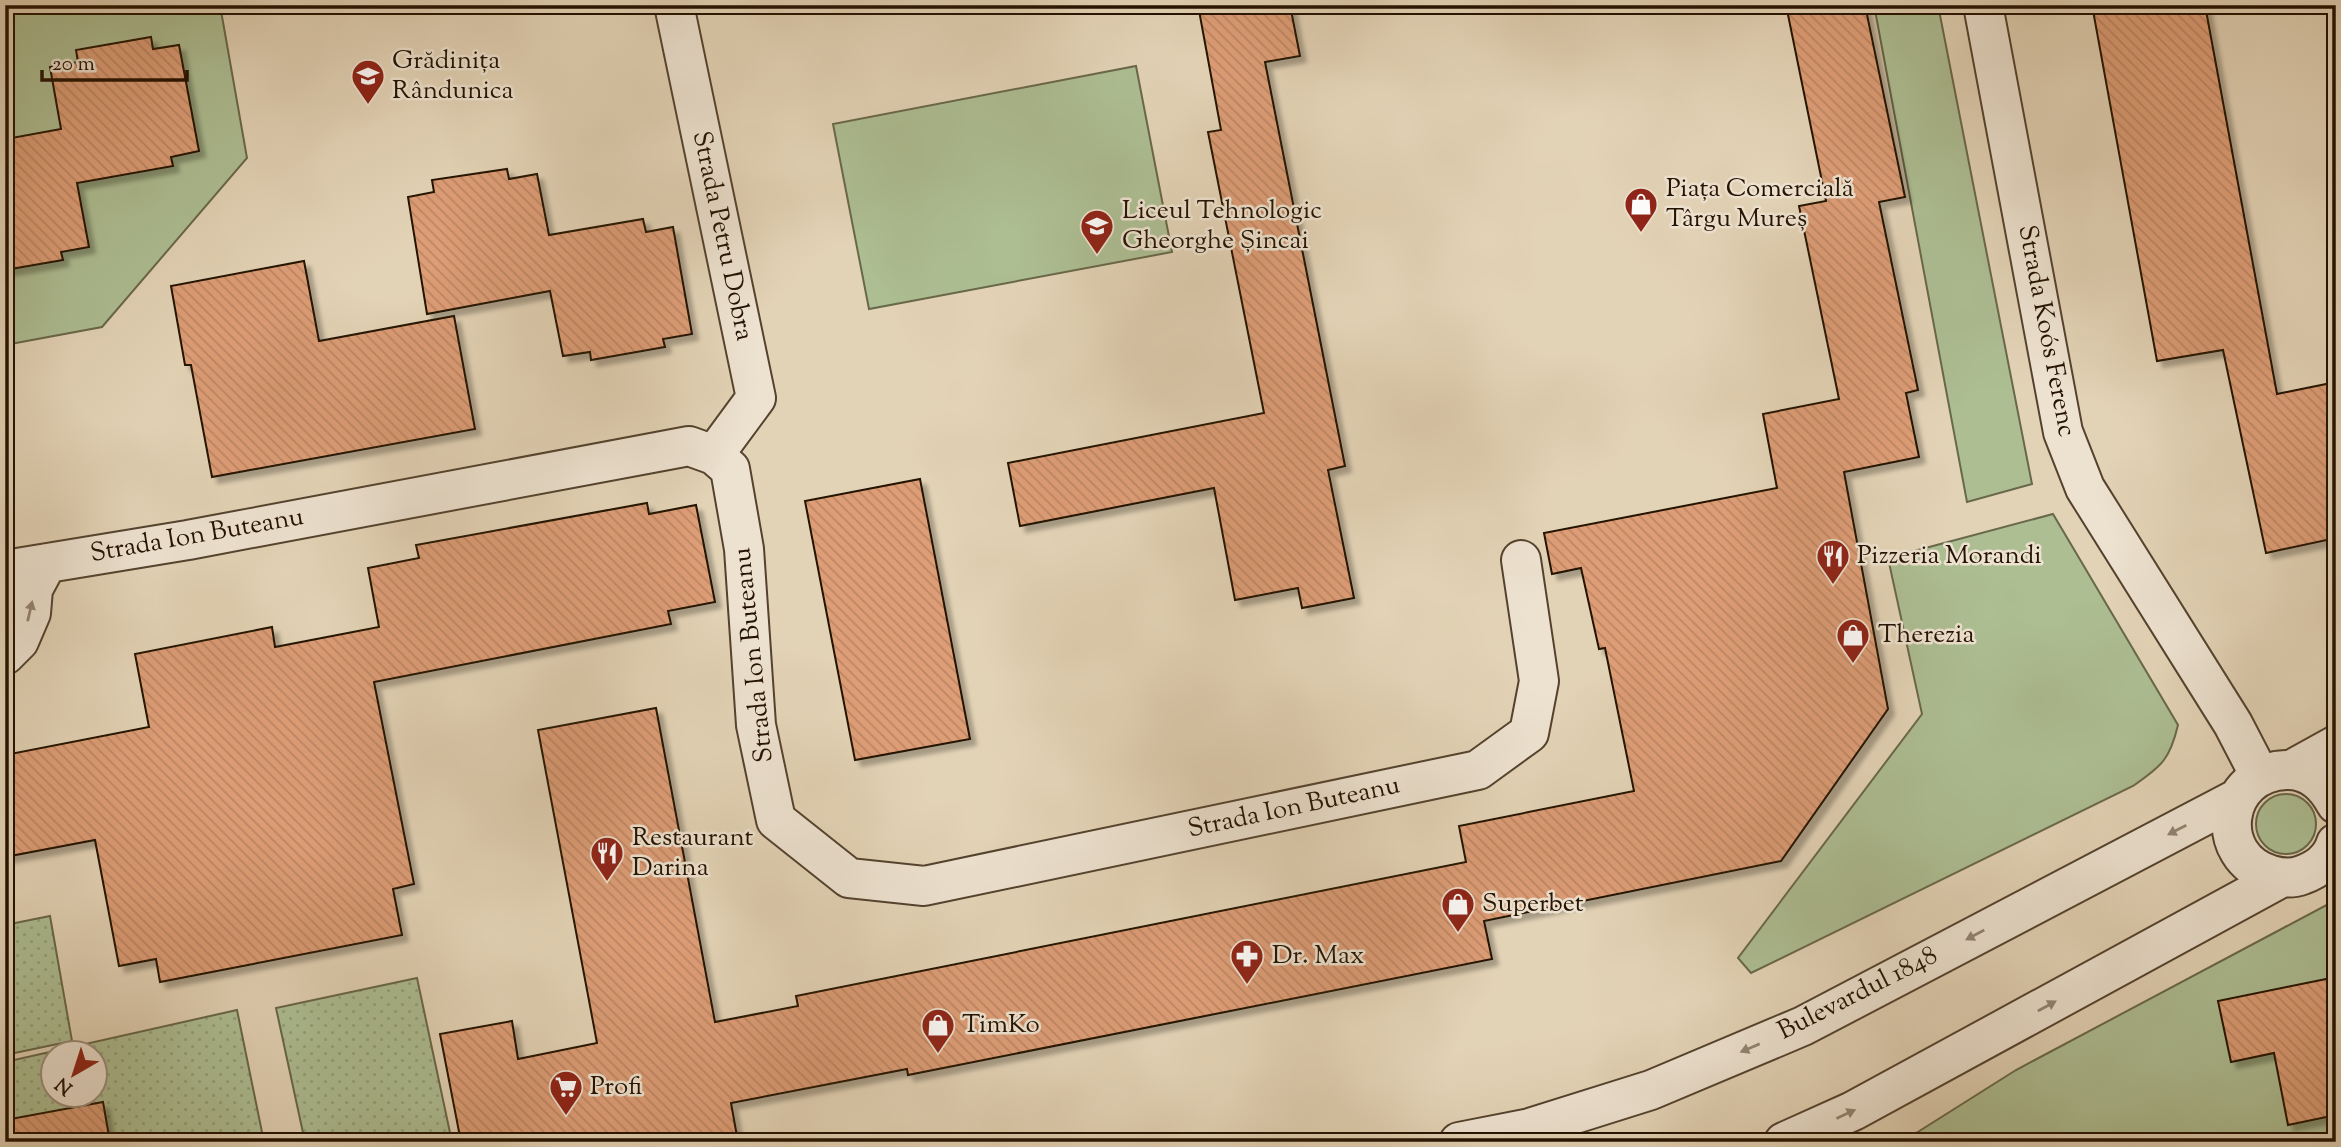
<svg xmlns="http://www.w3.org/2000/svg" width="2341" height="1147" font-family="'Sorts Mill Goudy',serif">
<defs>
<pattern id="park-dots" width="8" height="8" patternUnits="userSpaceOnUse" patternTransform="scale(1.75)"><rect width="8" height="8" fill="#adbe93"/><path d="M2 2h.1M6 6h.1" fill="none" stroke="#95a27d" stroke-width="1.8" stroke-linecap="round"/></pattern>
<pattern id="building-back-hatch" width="6" height="6" patternUnits="userSpaceOnUse" patternTransform="scale(1.75)"><rect width="6" height="6" fill="#dd9d76"/><path d="M-1 5l2 2M0 0l6 6M5-1l2 2" fill="none" stroke="#be8664"/></pattern>
<filter id="shadow"><feDropShadow dx="6" dy="6" stdDeviation="2" flood-color="#0004"/></filter>
</defs>
<rect width="100%" height="100%" fill="#e3d3b6"/>
<filter id="stains"><feTurbulence type="fractalNoise" baseFrequency=".00286" numOctaves="4"/><feColorMatrix values="0 0 0 0 .2 0 0 0 0 .09 0 0 0 0 .02 0 0 0 .5 -.17"/></filter>
<radialGradient id="worn" r=".72"><stop offset=".6" stop-color="#630" stop-opacity="0"/><stop offset="1" stop-color="#630" stop-opacity=".3"/></radialGradient>
<path fill="#adbe93" stroke="#68684a" stroke-width="2" d="M5,5H220L247,158L102,327L5,345Z
M1874,5H1938L2032,484L1967,502Z
M1136,66L1172,252L869,309L833,124Z
M2053,514L2178,725C2170,759 2162,766 2133,786L1751,973L1738,958L1922,714L1888,558Z
M2256 824a30 30 0 1 1 60 0a30 30 0 1 1-60 0Z
M2336,900V1142H1902L2016,1070Z"/>
<path fill="url(#park-dots)" stroke="#68684a" stroke-width="2" fill-rule="evenodd" d="M50,916L72,1041L5,1055V925Z
M417,978L452,1142H305L276,1008Z
M237,1010L264,1142H5V1062ZM52,1052H94V1094H52Z"/>
<path fill="url(#building-back-hatch)" stroke="#241200" stroke-width="2" filter="url(#shadow)" d="M1198,5H1290L1300,56L1265,62L1345,466L1328,470L1354,598L1302,608L1298,588L1235,600L1214,488L1020,526L1008,463L1264,413L1208,132L1221,130Z
M1786,5H1865L1905,197L1879,202L1918,390L1906,393L1919,457L1844,472L1888,709L1781,861L1484,921L1492,959L908,1075L907,1069L731,1103L738,1142H461L440,1034L512,1021L518,1059L597,1043L538,730L656,708L715,1022L798,1006L796,996L1466,862L1459,826L1634,791L1605,648L1599,649L1581,568L1552,574L1544,533L1777,488L1763,414L1839,399L1799,206L1826,201Z
M2092,5H2205L2277,394L2336,382V538L2266,553L2223,350L2157,361Z
M151,37L153,49L179,45L199,151L171,157L173,166L77,183L89,247L61,252L63,260L5,270L6,139L61,129L50,67L78,62L76,50Z
M507,169L509,179L537,174L549,235L643,219L646,232L673,227L692,334L663,339L665,347L591,360L590,352L563,356L550,291L427,314L408,197L434,192L432,180Z
M304,261L319,341L454,316L475,429L212,477L191,365H185L171,286Z
M920,479L970,739L855,760L805,501Z
M647,503L649,514L696,505L715,602L668,611L671,624L374,682L414,884L393,889L402,935L160,982L156,959L119,966L95,840L5,857V755L149,727L135,654L272,627L275,647L379,627L368,568L419,558L416,545Z
M2336,977V1115L2288,1125L2274,1053L2231,1062L2218,1001Z
M103,1102L110,1142H5V1120Z"/>
<g fill="none" stroke-linecap="round" stroke-linejoin="round">
<defs>
<path id="minor" d="M674,5L756,398L714,455
M1983,5L2063,432L2085,488L2233,724L2260,776
M5,570L188,540L689,446L714,455L730,469L744,549L756,725L776,820L849,878L924,886L1478,770L1529,733L1539,681L1521,560
M5,655L19,641L31,613L33,589L47,563"/>
<path id="tertiary" d="M2291,770L2336,745
M2336,804C2326,785 2309,769 2286,770C2223,772 2211,857 2271,875C2282,878 2292,879 2302,875C2317,870 2331,859 2336,843
M1459,1142L1530,1128L1651,1090L1803,1026L2238,798
M1784,1142L1853,1111L2281,878"/>
</defs>
<use href="#minor" stroke="#54422e" stroke-width="42"/>
<use href="#tertiary" stroke="#54422e" stroke-width="42"/>
<use href="#minor" stroke="#ede2d0" stroke-width="38"/>
<use href="#tertiary" stroke="#ede2d0" stroke-width="38"/>
</g>
<defs><path id="oneway-solid" d="M-6-.8H1V-3.2L6.5 0L1 3.2V.8H-6Z" transform="scale(1.75)"/></defs>
<g fill="#938472">
<use href="#oneway-solid" transform="translate(30 611) rotate(-77)"/>
<use href="#oneway-solid" transform="translate(2177 830) rotate(153)"/>
<use href="#oneway-solid" transform="translate(1975 935) rotate(152)"/>
<use href="#oneway-solid" transform="translate(2047 1006) rotate(-29)"/>
<use href="#oneway-solid" transform="translate(1750 1048) rotate(157)"/>
<use href="#oneway-solid" transform="translate(1846 1114) rotate(-25)"/>
</g>
<defs>
<symbol id="school-pin" viewBox="-11 -11 22 30"><path d="M0 17L-7.5 6A9.5 9.5 0 1 1 7.5 6Z" fill="#8f2418" stroke="#ede2d0"/><path d="M0-5L7-2L0 1L-7-2ZM-4 1L0 2.5L4 1V4Q0 6-4 4Z" fill="#fff"/></symbol>
<symbol id="shop-pin" viewBox="-11 -11 22 30"><path d="M0 17L-7.5 6A9.5 9.5 0 1 1 7.5 6Z" fill="#8f2418" stroke="#ede2d0"/><path d="M-5-2.5h2.3a2.7 3.5 0 0 1 5.4 0H5L5.5 6h-11ZM-1.5-2.5h3a1.5 2.3 0 0 0-3 0Z" fill="#fff"/></symbol>
<symbol id="restaurant-pin" viewBox="-11 -11 22 30"><path d="M0 17L-7.5 6A9.5 9.5 0 1 1 7.5 6Z" fill="#8f2418" stroke="#ede2d0"/><path d="M-5-6h1v4h1v-4h1v4h1v-4h1v5L-1.5 .5V6h-2V.5L-5-1ZM5-6V6H3V1.5H1.5Q1.5-4 5-6Z" fill="#fff"/></symbol>
<symbol id="pharmacy-pin" viewBox="-11 -11 22 30"><path d="M0 17L-7.5 6A9.5 9.5 0 1 1 7.5 6Z" fill="#8f2418" stroke="#ede2d0"/><path d="M-2-6h4v4h4v4h-4v4h-4v-4h-4v-4h4Z" fill="#fff"/></symbol>
<symbol id="supermarket-pin" viewBox="-11 -11 22 30"><path d="M0 17L-7.5 6A9.5 9.5 0 1 1 7.5 6Z" fill="#8f2418" stroke="#ede2d0"/><path d="M-6-5.5h2.5l.6 2H6L4.5 2H-2.5L-4.4-4H-6ZM-1.5 3.2a1.3 1.3 0 1 0 .1 0ZM3 3.2a1.3 1.3 0 1 0 .1 0Z" fill="#fff"/></symbol>
</defs>
<g fill-rule="evenodd">
<use href="#school-pin" x="349" y="57" width="38" height="52"/>
<use href="#shop-pin" x="1622" y="185" width="38" height="52"/>
<use href="#school-pin" x="1078" y="207" width="38" height="52"/>
<use href="#restaurant-pin" x="1814" y="537" width="38" height="52"/>
<use href="#shop-pin" x="1834" y="616" width="38" height="52"/>
<use href="#restaurant-pin" x="588" y="834" width="38" height="52"/>
<use href="#shop-pin" x="1439" y="885" width="38" height="52"/>
<use href="#pharmacy-pin" x="1228" y="937" width="38" height="52"/>
<use href="#shop-pin" x="919" y="1006" width="38" height="52"/>
<use href="#supermarket-pin" x="547" y="1068" width="38" height="52"/>
</g>
<g text-anchor="middle" dominant-baseline="central" stroke-width="5" stroke-linejoin="round" paint-order="stroke">
<g font-size="26" fill="#241200" stroke="#ede2d0" text-anchor="start">
<text x="392" y="61">Grădinița<tspan x="392" dy="30">Rândunica</tspan></text>
<text x="1666" y="189">Piața Comercială<tspan x="1666" dy="30">Târgu Mureș</tspan></text>
<text x="1122" y="211">Liceul Tehnologic<tspan x="1122" dy="30">Gheorghe Șincai</tspan></text>
<text x="1857" y="556">Pizzeria Morandi</text>
<text x="1878" y="635">Therezia</text>
<text x="632" y="838">Restaurant<tspan x="632" dy="30">Darina</tspan></text>
<text x="1482" y="904">Superbet</text>
<text x="1272" y="956">Dr. Max</text>
<text x="962" y="1025">TimKo</text>
<text x="590" y="1087">Profi</text>
</g>
<g font-size="26" fill="#241200" stroke="#ede2d0">
<text transform="translate(722 236) rotate(78)">Strada Petru Dobra</text>
<text transform="translate(2046 331) rotate(79)">Strada Koós Ferenc</text>
<text transform="translate(197 536) rotate(-10)">Strada Ion Buteanu</text>
<text transform="translate(754 655) rotate(-96)">Strada Ion Buteanu</text>
<text transform="translate(1294 808) rotate(-12)">Strada Ion Buteanu</text>
<text transform="translate(1858 994) rotate(-27)">Bulevardul 1848</text>
</g>
</g>
<rect width="2341" height="1147" fill="none" stroke="#e3d3b6" stroke-width="28"/>
<rect x="7" y="7" width="2327" height="1133" fill="none" stroke="#241200" stroke-width="3.5"/>
<rect x="14" y="14" width="2313" height="1119" fill="none" stroke="#241200" stroke-width="2"/>
<g transform="translate(74 1074) rotate(219)"><circle r="33" fill="#ede2d0" stroke="#9d8f7d" stroke-width="2"/>
<path d="M0-5L12 26L0 18L-12 26Z" fill="#8f2418"/>
<text y="-10" font-size="19" font-weight="bold" text-anchor="middle" fill="#241200">N</text>
</g>
<path d="M42 70v10h145v-10" fill="none" stroke="#241200" stroke-width="3.5"/>
<text x="52" y="70" font-size="21" fill="#241200" stroke="#ede2d0" stroke-width="5" paint-order="stroke">20 m</text>
<rect width="100%" height="100%" filter="url(#stains)"/>
<rect width="100%" height="100%" fill="url(#worn)"/>
</svg>
